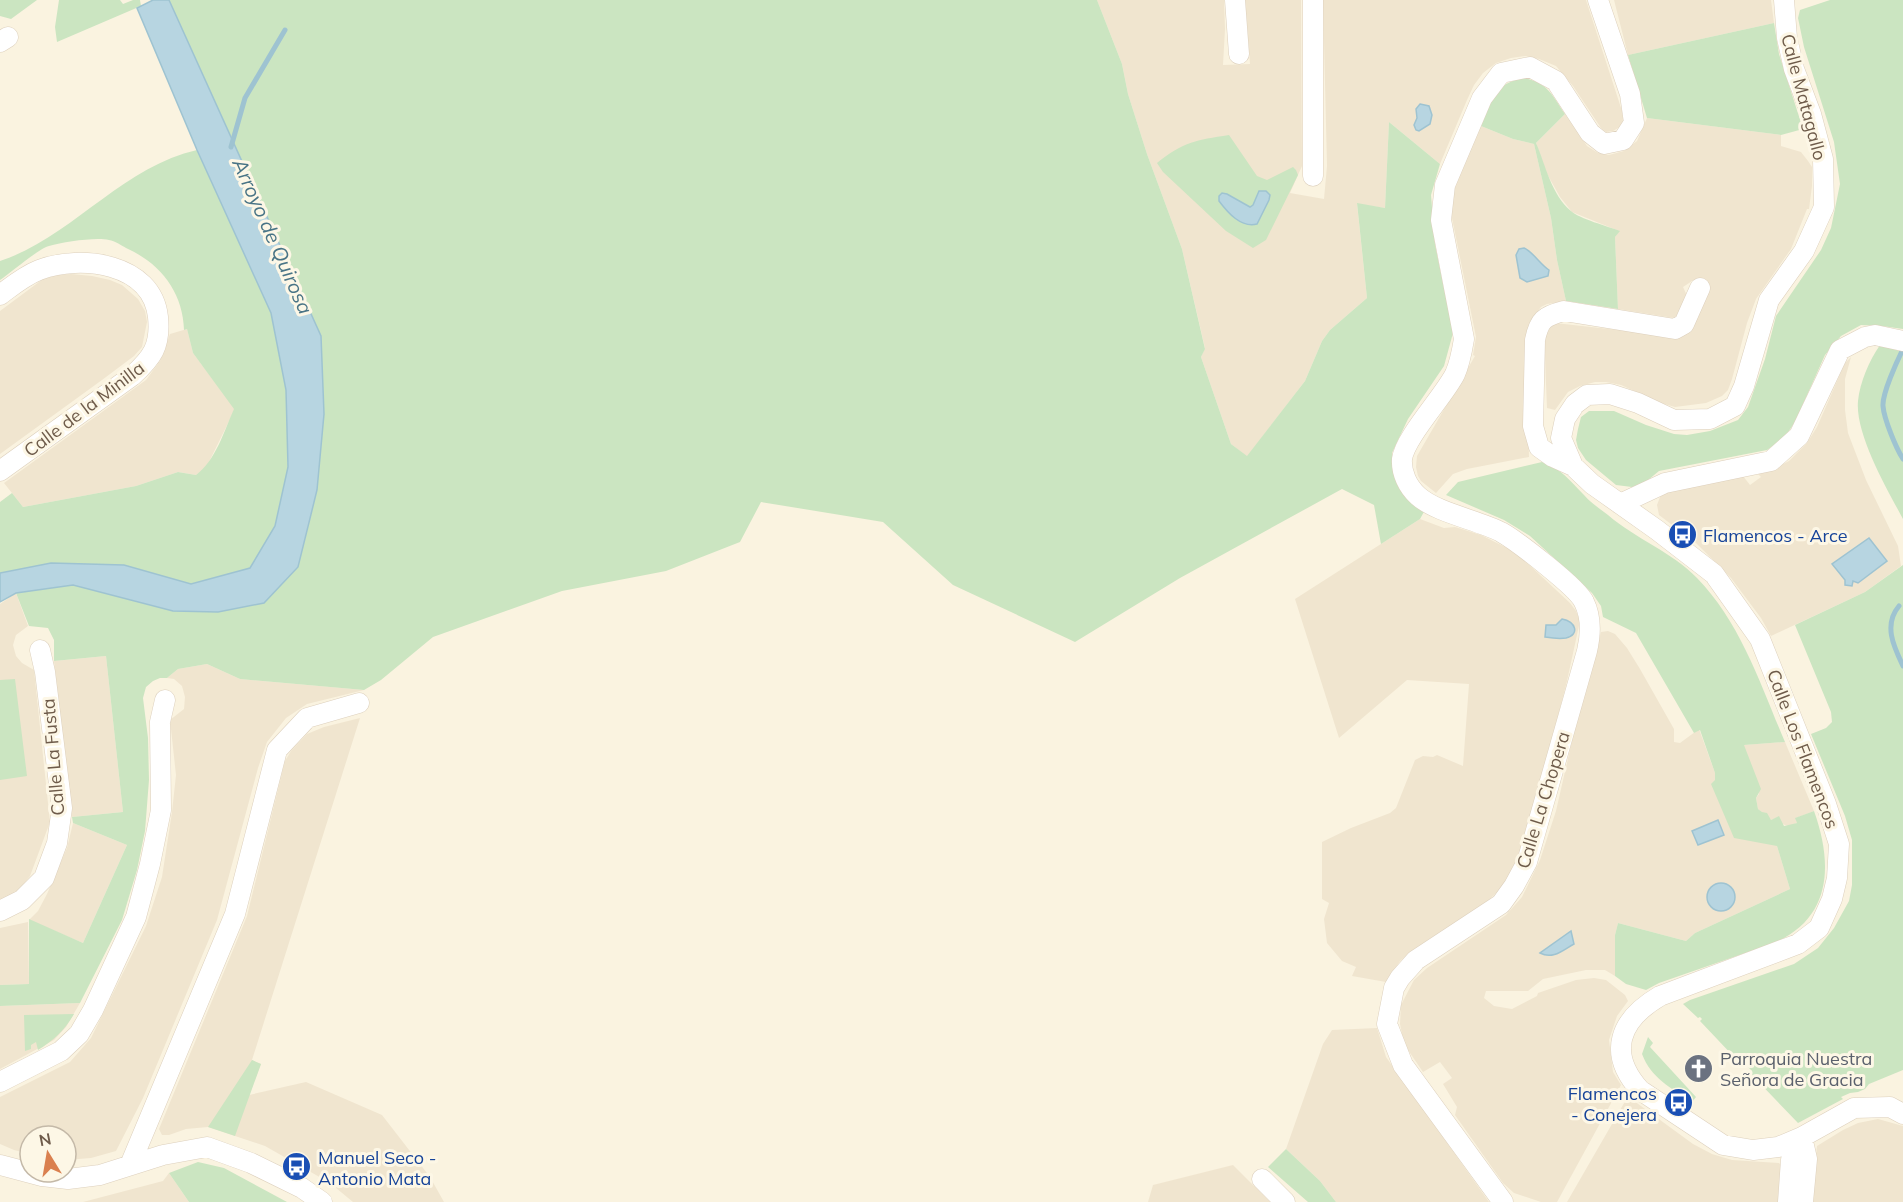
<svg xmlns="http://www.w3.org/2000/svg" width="1903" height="1202" font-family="Mulish,sans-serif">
<rect width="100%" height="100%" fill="#faf3e0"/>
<path fill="#f0e5cf" d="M1097,0H1224L1225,29L1223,65L1250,64L1245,0H1301L1302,166L1290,193L1324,199L1327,166L1323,0H1586L1622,111L1623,121L1620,127L1613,131L1606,132L1601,128L1573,86L1556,66L1539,59L1525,56L1511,58L1496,63L1483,73L1474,85L1467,100L1440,164L1389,122L1385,208L1357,204L1367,298L1330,330L1322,341L1305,381L1247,457L1231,444L1201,357L1205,348L1182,249L1147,154L1128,94L1122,64Z
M1614,0H1771L1774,23L1628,55Z
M1565,114L1587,146L1598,153L1609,155L1624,151L1637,141L1647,118L1781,135V146L1801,152L1808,161L1812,167V186L1809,209H1807L1791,249L1756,299L1747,323L1732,379L1728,390L1722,396L1706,403L1675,407L1661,403L1621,385L1606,382H1595L1580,386L1568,392L1555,410L1547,408L1544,335L1555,323L1672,336L1709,287L1692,281L1683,287L1689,300L1679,317L1674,318L1618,309L1615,237L1619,231L1572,212L1560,197L1546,172L1536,143Z
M1481,126L1513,139L1534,144L1551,218L1557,260L1566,301L1547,304L1541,307L1530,321L1526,353L1529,457L1467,469L1453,474L1436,493L1421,481L1418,476L1416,467L1417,456L1475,356L1473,355L1476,337L1451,213L1454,186Z
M71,274L92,276L110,280L122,285L138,299L145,311L147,322L142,347L134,356L102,380L0,454V311L43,279L58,275Z
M187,329L193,353L235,409L206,468L196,475L178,472L136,486L23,507L4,483L146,380L160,361L170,334Z
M1851,357L1845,379V410L1848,433L1866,480L1898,546L1901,566L1865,592L1771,636L1761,618L1731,578L1696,543L1659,515L1657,505L1660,497L1667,491L1743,476L1750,485L1761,477L1758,474L1774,469L1789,461L1807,443L1817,427L1845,363Z
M1420,519L1444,528L1455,527L1481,535L1507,548L1523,559L1570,603L1576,611L1580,621L1567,681L1536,802L1524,841L1511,873L1504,885L1489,900L1414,949L1400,961L1386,982L1352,976L1356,967L1342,961L1327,943L1324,919L1329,903L1322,899V842L1351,828L1390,813L1396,808L1415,760L1423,756L1433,757L1437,755L1463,766L1469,684L1407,680L1339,738L1295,599Z
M16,593L28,626L16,635L13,645L16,656L22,663L34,670L50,822L30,876L17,892L0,902V604Z
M1608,631L1615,634L1627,648L1640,669L1674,729V742L1680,743L1699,729L1715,773V780L1777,846L1790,889L1695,933L1686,941L1618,923L1615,935V976L1605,970H1586L1543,979L1528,991H1486L1484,998L1494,1006L1512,1009L1537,996L1538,993L1576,980L1594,978L1606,980L1625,995L1628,1001L1617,1016L1609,1040L1613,1072L1621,1085L1557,1202H1541L1514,1193L1503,1183L1455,1115L1457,1107L1443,1084L1452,1078L1440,1062L1423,1072L1408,1050L1403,1039L1400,1024L1401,1005L1414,980L1427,968L1506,915L1522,897L1540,860L1556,811L1574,732L1601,632Z
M106,656L123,812L72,817L54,661Z
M207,664L240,679L364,690L307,704L286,718L267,742L258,768L217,920L143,1098L116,1151L91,1158L66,1160V1136H30V1154L14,1150L0,1144V1097L70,1062L91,1038L146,926L162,877L172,812L176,775L170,720L184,709L185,697L182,686L174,679L167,678L178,669Z
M360,718L252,1060L261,1064L249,1095L306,1082L382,1115L430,1177L444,1202H353L330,1183L265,1146L208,1127L186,1129L169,1135H162L159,1129L247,916L285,761L291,751L307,734L324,727Z
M1785,742L1814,811L1796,818L1797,823L1789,826L1782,824L1779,817L1771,820L1758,809L1756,798L1759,794L1743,745Z
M73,823L127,845L83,943L29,920L38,911L47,894L67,848Z
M28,922L29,984L0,985V928Z
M80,1003L66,1027L54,1040L0,1069V1006Z
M1377,1028L1386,1057L1489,1202H1336L1320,1181L1286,1149L1323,1044L1332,1030Z
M1627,1098H1630L1693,1144L1712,1154L1732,1160L1779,1163L1785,1170L1782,1202H1567Z
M1878,1119L1903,1126V1202H1811L1817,1146L1843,1130L1858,1123Z
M1233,1165L1270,1202H1148L1153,1185Z
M169,1173L189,1202H83L163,1181Z"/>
<path fill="#cbe5c1" d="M0,0H37L11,19L0,16Z
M59,0H120L123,4L133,0H140L141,6L57,42L55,27Z
M169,0H1097L1122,64L1128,94L1147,154L1182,249L1205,349L1201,357L1231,444L1247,456L1305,381L1322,341L1330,330L1367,298L1357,203L1385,208L1389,122L1440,164L1431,195L1435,244L1453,333L1444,366L1408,419L1392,453L1398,481L1426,508L1420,519L1381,544L1374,505L1342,489L1180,578L1075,642L953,585L883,522L761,502L740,542L666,571L562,591L433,637L381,680L364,690L240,679L207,664L178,669L167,678H160L153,681L146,687L143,698L148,738L149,780L145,831L137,870L122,920L80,1003L0,1006V985L29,984V919L83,943L127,845L73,823L72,817L123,812L106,656L54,661V640L48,628L29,626L16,593L73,585L173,611L218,612L264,603L321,336Z
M1830,0H1903V329L1882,326L1861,325L1841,336L1825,355L1795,422L1784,438L1767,450L1659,471L1642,485L1632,487L1616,485L1586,460L1578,448L1576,440L1578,429L1581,417L1589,411H1614L1646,425L1674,434L1687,435L1710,431L1738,420L1748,407L1765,359L1776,316L1821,250L1831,228L1840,184L1834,142L1804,47L1798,18L1800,10Z
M1774,23L1779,54L1803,129L1781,135L1647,118L1628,55Z
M1524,78C1548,83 1552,95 1565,114L1536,143C1546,166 1551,194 1571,211C1580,219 1607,226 1620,231L1615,237L1618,309L1566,301L1557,260L1551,218L1534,144L1513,139L1481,126C1492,101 1494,83 1524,78Z
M1229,135L1257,176L1267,180L1293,167L1296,170L1298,175L1266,240L1253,248L1226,231L1163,172L1157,163C1183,142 1196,140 1229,135Z
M197,150L271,313L286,390L288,467L275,526L250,568L191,584L124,565L51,563L0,573V502L12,493L23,507L136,486L178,472L196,475C216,460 224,431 234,409L193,353L187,329L184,330C183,292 160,263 126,248C121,245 115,241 109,240C95,237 64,242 49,246C38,249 12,272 0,280V261C71,238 121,167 197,150Z
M1880,345L1903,352V519C1887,489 1855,434 1858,401C1860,382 1869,361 1880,345Z
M1542,462C1561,468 1570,481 1584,495C1591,503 1600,509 1608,515C1636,539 1672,552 1697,578C1741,623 1761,686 1785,742L1744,745L1761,789L1756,798L1758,809L1762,812L1767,813L1771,820L1779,816L1784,826L1797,823L1795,818L1814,811C1833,864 1832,918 1774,943L1659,983L1646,990L1626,984L1615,976V935L1618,923L1686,941L1695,933L1790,889L1777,846L1734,838L1711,784L1715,780V773L1700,730L1694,733L1636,633L1603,617L1601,606L1592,593L1530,536L1504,520L1446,495L1458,482Z
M1903,565V1070L1869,1084L1865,1089L1858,1092L1850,1093L1841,1097L1843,1099L1798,1123L1750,1073L1752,1071L1737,1056L1735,1058L1700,1021L1702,1019L1700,1017L1698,1018L1683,1004L1690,1000L1794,964L1818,948L1834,928L1849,901L1852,885V840L1845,816L1811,734L1826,728L1832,722L1831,712L1795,625L1865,592Z
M15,679L27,776L0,780V680Z
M74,1014C65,1030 54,1040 38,1050L36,1042L31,1045V1049L25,1051L24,1015Z
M1648,1037L1653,1043L1650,1047L1696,1097L1692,1102C1671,1088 1651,1078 1642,1054Z
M252,1060L261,1064L235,1136L208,1127Z
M1286,1149L1320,1181L1336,1202H1308L1268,1167Z
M198,1162L224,1168L287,1202H189L169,1173Z"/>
<path fill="#b7d5e1" stroke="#9ec3d1" stroke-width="1.5" d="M153,0H169L321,336L324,414L317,490L298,567L264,603L218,612L173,611L73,585L16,593L0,602V573L51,563L124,565L191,584L250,568L275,526L288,467L286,390L271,313L197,150L137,8Z
M1420,104L1429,106L1432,115L1430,124L1419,131L1416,130L1414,125L1417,118L1416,109Z
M1259,191H1266L1270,195L1269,200L1257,224C1241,228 1228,213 1219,201V196L1222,193L1227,194L1250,207L1253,205Z
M1524,248C1533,252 1540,264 1549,270L1548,276L1527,282L1520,278L1516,255L1519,249Z
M1869,538L1887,561L1858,583L1853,581L1852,586L1845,585V580L1832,564Z
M1562,619C1576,621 1580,635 1566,638C1560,639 1551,638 1545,637L1546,625H1556Z
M1718,820L1724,835L1698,845L1692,831Z
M1707 897a14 14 0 1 1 28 0a14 14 0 1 1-28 0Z
M1571,931L1574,944C1563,950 1553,960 1540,953Z"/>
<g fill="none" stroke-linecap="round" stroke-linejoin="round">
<path stroke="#9ec3d1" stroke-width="5" d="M231,147L245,98L285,30
M1903,349C1897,361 1882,394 1883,406C1884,419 1896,448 1903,459
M1899,606C1883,625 1894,647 1903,666"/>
<defs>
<path id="minor" d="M1235,0L1239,54
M1313,0V176
M0,42L8,37
M1700,288L1684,324L1675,329L1564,311C1544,316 1539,320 1535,340L1533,426L1539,447L1553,457L1573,466L1592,484L1657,530L1714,574L1760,639L1826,804L1839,844L1837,878L1832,899L1819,928L1798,944L1660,996C1619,1020 1607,1053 1640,1090L1723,1145L1753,1150L1778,1147L1802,1137L1854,1108L1890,1107L1903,1114
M0,295C12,286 24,276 39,270C81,254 152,263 158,317C161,346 152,358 132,376L0,471
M1573,466L1561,438L1565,419L1575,404L1587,395L1610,394L1638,403L1674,420L1710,419L1735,406L1744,386L1769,300L1804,251L1824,207L1823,159L1811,114L1794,69L1787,38L1784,0
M1620,504L1665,483L1771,461L1799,436L1840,350L1865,337L1875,335L1903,341
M0,911L22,900L44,878L57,843L62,808L45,672L40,650
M0,1082L61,1051L79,1034L93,1010L136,917L150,864L161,810L160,722L165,700
M1802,1137L1807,1159L1803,1202
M0,1165L42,1176L68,1179L100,1175L163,1155L207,1147L251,1163L302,1188L322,1202
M130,1165L235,914L277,750L307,718L359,703
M1262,1179L1285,1202
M1503,1202L1403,1065L1387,1024L1394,988L1400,978L1416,960L1501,904L1514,886L1527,862L1587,651C1591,634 1592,618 1584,602C1578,588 1517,541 1501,532C1478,520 1437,513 1418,496C1408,487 1401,473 1402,459C1405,437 1444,396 1455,374C1460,363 1462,351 1464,339L1441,220L1445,185L1482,98L1501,73L1530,67L1556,81L1590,133L1604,144L1623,140L1634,123L1630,94L1598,0
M1788,1202L1791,1160L1802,1137"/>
</defs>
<use href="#minor" stroke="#ddd0bd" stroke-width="21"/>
<use href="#minor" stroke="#fff" stroke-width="20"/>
</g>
<defs>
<symbol id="bus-disc" viewBox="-11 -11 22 22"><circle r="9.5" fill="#1a4fb4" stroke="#fdf7e6"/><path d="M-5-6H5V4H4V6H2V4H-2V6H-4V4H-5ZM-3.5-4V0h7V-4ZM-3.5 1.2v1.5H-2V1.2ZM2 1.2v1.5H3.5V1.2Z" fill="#fff"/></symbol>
<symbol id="church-disc" viewBox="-11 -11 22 22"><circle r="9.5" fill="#6b7280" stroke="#fdf7e6"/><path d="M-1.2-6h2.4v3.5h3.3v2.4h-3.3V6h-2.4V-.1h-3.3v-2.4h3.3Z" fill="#fff"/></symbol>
</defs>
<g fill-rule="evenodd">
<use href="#bus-disc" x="1666" y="518" width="33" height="33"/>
<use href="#church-disc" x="1682" y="1052" width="33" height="33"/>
<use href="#bus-disc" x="1662" y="1086" width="33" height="33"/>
<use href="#bus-disc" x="280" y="1150" width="33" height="33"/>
</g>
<g text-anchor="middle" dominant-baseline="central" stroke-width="6" stroke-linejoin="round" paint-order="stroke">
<g font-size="18" fill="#6e5b4a" stroke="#fdf7e6">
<text transform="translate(1804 97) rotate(75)">Calle Matagallo</text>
<text transform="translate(84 409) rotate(-37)">Calle de la Minilla</text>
<text transform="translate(1803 749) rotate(69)">Calle Los Flamencos</text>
<text transform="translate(53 757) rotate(-95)">Calle La Fusta</text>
<text transform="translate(1543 800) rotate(-73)">Calle La Chopera</text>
</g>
<g font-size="18" fill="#164399" stroke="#fdf7e6" text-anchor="start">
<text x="1703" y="535">Flamencos - Arce</text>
<text x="1657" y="1093" text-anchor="end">Flamencos<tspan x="1657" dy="21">- Conejera</tspan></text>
<text x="318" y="1157">Manuel Seco -<tspan x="318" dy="21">Antonio Mata</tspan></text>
</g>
<g font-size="18" fill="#5b616d" stroke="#fdf7e6" text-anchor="start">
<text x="1720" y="1058">Parroquia Nuestra<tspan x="1720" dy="21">Señora de Gracia</tspan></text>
</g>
<g font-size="20" font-style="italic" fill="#497486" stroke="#fdf7e6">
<text transform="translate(273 236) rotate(66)">Arroyo de Quirosa</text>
</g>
</g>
<g transform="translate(48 1154) rotate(349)"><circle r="28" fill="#fdf7e6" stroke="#c4b9a8" stroke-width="1.5"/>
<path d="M0-4.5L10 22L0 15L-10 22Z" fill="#da804f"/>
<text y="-9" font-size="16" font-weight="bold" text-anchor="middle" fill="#6e5b4a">N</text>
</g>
</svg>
